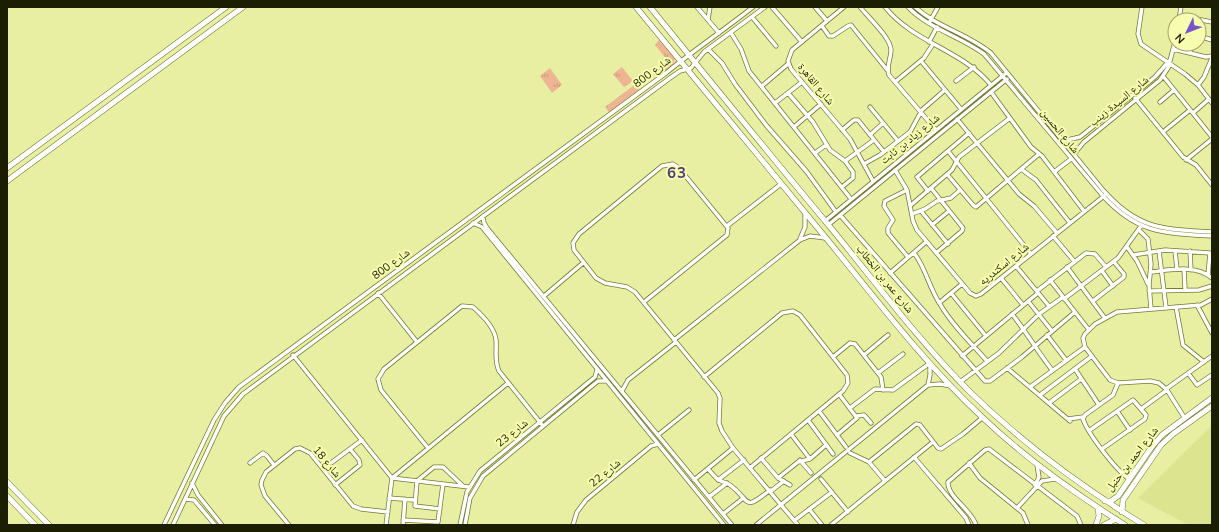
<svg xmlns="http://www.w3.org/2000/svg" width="1219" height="532" font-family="'Nunito Sans','Noto Naskh Arabic',sans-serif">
<defs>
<pattern id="grass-tufts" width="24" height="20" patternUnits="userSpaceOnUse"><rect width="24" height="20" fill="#eeb592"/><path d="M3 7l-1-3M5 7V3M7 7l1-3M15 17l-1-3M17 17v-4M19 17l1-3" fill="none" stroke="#cc9b7c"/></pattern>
</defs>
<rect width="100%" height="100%" fill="#e8efa2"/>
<path fill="#dde490" d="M1212,425V525H1188L1138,498Z"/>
<path fill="url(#grass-tufts)" d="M659,40L675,59L673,64L657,77L653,72L668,61L655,45Z
M622,67L633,81L624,87L613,74Z
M550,68L562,85L552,93L540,76Z
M637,83L641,88L609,112L605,107Z"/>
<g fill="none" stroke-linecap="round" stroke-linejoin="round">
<defs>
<path id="street" d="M697,7L719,33
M772,7L802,42
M815,7L827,21
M844,7L792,50L788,61L791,69L850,139L873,181
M860,7C868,17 891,38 891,50C891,59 886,66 889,75L936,130
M885,7C914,43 962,50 991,85
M908,7C929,29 960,36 984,54L1103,196C1138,234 1164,233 1212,236
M915,7C937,27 968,34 991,53L1103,190C1138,230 1163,229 1212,232
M1142,7L1138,34L1141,44L1185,74L1198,85L1212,103
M1180,16L1212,22
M752,17L776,46
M708,20L710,7
M1179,20L1181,7
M929,23L938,7
M822,26L829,36H833L848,26L851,25L888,71
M731,33L741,49L749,71L851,199
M1199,36L1212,40
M929,42L937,27
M708,49L722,63L735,84L766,125L807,172L836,212
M1173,49L1206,57L1212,56
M1190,53L1192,44
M921,61L961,109
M1163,76L1212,137
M956,81L974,67
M895,82L924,58L933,44
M1198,85L1204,77L1212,58
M762,86L788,64
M991,92L1031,147L1042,156L1084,211
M788,93L813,122L830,150L845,161L853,172V178L842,187
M1135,98L1183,157L1196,165L1212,185
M1160,102L1174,90
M775,103L802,82
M870,107L898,141
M1193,113L1209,99
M957,119L1019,194L1034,206L1057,233
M794,127L821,104
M842,130L854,120H858L884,152
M1163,132L1190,110
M870,135L883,123
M1063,141L1080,137L1155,77L1169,61
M948,151L1031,254
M815,153L826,145
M1074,154L1084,142L1160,80L1168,68L1175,42
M1186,160L1212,139
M845,161L874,140
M864,164L880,155L910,132L922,110L945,90
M1021,169L1036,180L1070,223
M895,170L907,190L913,221L917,230L970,293L976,296L981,294L1104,196
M1054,172L1071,159
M947,174L973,205L976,207L1039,154
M931,188L963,228L962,231L936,253
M907,190L885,201L884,206L893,220L888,228V233L908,257
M928,191L917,177L969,133
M911,205L952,170L959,157L1010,118
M921,211L948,244
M912,214L925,209L937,201L951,198L960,190
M840,215L985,381H990L1022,357L1075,312
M483,216L484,223L487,228L732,525
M825,221L1005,74
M473,223L482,227L724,525
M828,225L1007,79
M932,225L949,211
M727,226L781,184
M1139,230L1148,239L1151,264L1149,285L1151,309
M1053,236L1074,261
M800,239L805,227V214
M1127,247L1137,261L1148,284
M1159,251L1166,307
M1175,251L1177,269
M1190,251L1191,270
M914,253C926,268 929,288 940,304C952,325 971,343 987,361
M1133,255L1165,250L1210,253L1208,275
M1016,266L1049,306
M1067,267L1104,317
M1184,269L1185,289
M1102,271L1113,286
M1151,272C1170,270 1196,264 1212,278
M890,273L926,242
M1001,278L1023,305
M1050,280L1089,330
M1037,291L1086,253L1095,254L1106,267
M1149,291L1199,290L1212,286
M378,293L417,342
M951,293L986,336
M544,296L583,263
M1064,299L1118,258L1141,226
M1028,301L1052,331
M1093,301L1124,277V274L1114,262
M644,302L727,235L728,228L679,168L673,164L662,166L579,234L573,243L574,250L596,278L605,283L627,287L635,292L718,393L720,398L719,423L722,431L733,448L798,525
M939,303L962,284
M1197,305L1212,333
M1176,307L1183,345L1204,362
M1012,314C1027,333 1038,352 1052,370
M1047,335L1066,360
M674,340L800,240L810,236L825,238
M293,355L392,478L469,487
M864,355L888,335
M962,356L1038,293
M833,357L850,343L855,344L881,377L883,390
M1007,368L1070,421
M1075,369L1099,405
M878,373L903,354
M1188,373L1197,385L1212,375
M704,377L782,313L793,311L800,315L847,375L848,383L843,391L751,467
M960,382L999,353L1039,314L1063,297
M1118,383L1113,395L1085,415L1083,419C1088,434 1116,470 1129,479
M1030,387L1085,347
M1166,389L1212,356
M622,391L628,380L676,342
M1040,395L1092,356
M1049,403L1081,379
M850,408L875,389L893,390L930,363V375L928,385
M1141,409L1167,390
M819,411L846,447
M1117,411L1130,430
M857,416L864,415L871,423
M1184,417L1167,390L1159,383L1150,381L1118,383L1110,380L1085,347L1083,338L1085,334L1095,324L1117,312L1201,305L1212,299
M1068,419L1083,417
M808,420L833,454
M1090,430L1133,400L1146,415L1145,419L1102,449
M791,434L810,459
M658,435L689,410
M837,435L857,418L839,394
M428,448L381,390L378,379L384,369L462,306L473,307C482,315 495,328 496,340C497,351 494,360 499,371L543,426
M850,453L869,462L885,481
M914,457L966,518L969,525
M761,458L778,478L790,485
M800,460L811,473
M869,462L916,424L920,425L938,448L941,449L963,434L982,418
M250,463L263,453L267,456L274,465
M331,463L362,440
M969,463L980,478L1023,513L1028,525
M708,469C711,472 715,478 719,480C722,482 727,483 730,485C751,500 742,513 770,490
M778,478L798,462L810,459L826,445
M821,479L848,512
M694,480L733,448
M718,480L744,460
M192,483L198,495L222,525
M335,485L360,465L359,460L350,449
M1035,485L1039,477L1037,465
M771,491L784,481
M709,497L727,483
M389,498L414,500
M185,499L194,500L215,525
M1017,508L1042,481L1055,479
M440,509L415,506L417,481L434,467H443L463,486
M809,509L822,525
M723,514L742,499
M403,520L438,522L443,484
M795,520L832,492
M164,525L214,420L225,403L239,387L666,73C694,50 724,30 753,7
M173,525L224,416L243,394L670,78L680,71L691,68L704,52L765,7
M289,525L265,496L261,485L262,480L266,472L295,449L300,448L310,453L353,506L361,509L388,512
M386,525L392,478L508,383
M403,525L405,499
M460,525L467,492L480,471L595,377L597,370
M465,525L470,498L483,476L598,381H606
M573,525L577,512L586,500L651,446L658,444
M756,525L928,385L940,384L951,386
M831,525L933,442
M976,525C972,510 947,497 948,482L985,450L989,449L1077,516L1081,525"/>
<path id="secondary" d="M636,7C699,84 763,161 826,238C876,299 924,363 982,417C1026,459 1074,493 1125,525
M650,7C710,81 770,155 831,228C876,283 919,341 969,391C1022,443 1080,486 1144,525
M7,168L226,7
M7,181L243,7
M7,482L49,525
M7,496L35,525
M1105,501H1111L1118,496L1151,448L1162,435L1212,398
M1122,512L1123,500L1161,445L1173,434L1212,406
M1096,525L1099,516L1098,508
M1104,525L1116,519"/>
</defs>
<use href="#street" stroke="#757a2f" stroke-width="5"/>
<use href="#secondary" stroke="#757a2f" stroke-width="6"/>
<use href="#street" stroke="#fff" stroke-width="3.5"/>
<use href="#secondary" stroke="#fff" stroke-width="5"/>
</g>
<g text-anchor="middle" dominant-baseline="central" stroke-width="4" stroke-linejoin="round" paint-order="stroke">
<g font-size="11" fill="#1c1e01" stroke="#f6fdaf">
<text transform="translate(652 72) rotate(-37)">شارع 800</text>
<text transform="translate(816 84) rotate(50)">شارع القاهرة</text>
<text transform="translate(1119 101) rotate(-39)">شارع السيدة زينب</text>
<text transform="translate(1060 131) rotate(51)">شارع الحسين</text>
<text transform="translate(910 139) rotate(-39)">شارع زياد بن ثابت</text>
<text transform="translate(391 264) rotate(-36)">شارع 800</text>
<text transform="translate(1004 264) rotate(-39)">شارع اسكندريه</text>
<text transform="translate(885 279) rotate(51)">شارع عمر بن الخطاب</text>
<text transform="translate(512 433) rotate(-39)">شارع 23</text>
<text transform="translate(1132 459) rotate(-52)">شارع احمد بن حنبل</text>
<text transform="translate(327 462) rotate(50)">شارع 18</text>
<text transform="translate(605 473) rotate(-40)">شارع 22</text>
</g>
<g font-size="15" font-weight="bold" letter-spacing="1" fill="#4c3e7b" stroke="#f6fdaf">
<text x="677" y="173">63</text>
</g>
</g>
<rect width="1219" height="532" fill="none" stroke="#1c1e01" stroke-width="16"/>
<g transform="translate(1187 32) rotate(227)"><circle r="19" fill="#f6fdaf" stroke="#9fa469"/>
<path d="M0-3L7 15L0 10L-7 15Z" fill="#7654cd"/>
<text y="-6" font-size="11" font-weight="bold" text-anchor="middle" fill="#1c1e01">N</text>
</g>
</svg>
